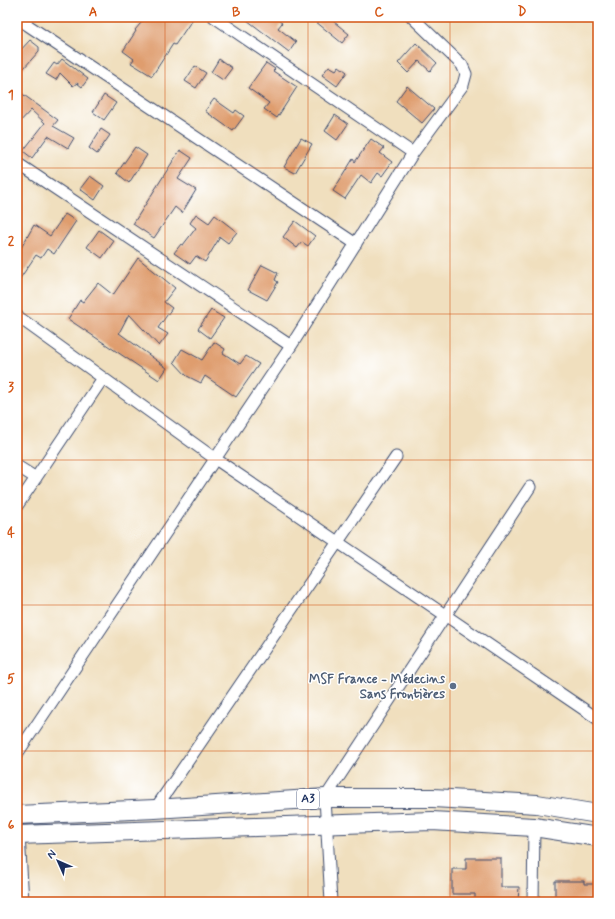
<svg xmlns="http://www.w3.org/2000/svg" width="615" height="919" font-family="Mynerve,sans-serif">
<rect width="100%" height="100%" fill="#fff"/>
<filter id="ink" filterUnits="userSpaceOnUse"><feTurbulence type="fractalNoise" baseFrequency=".025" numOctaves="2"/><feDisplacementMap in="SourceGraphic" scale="8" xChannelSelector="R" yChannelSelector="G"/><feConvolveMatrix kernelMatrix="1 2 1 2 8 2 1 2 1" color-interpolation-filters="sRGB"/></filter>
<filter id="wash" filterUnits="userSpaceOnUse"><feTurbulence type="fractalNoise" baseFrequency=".012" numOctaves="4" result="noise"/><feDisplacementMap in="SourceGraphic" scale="16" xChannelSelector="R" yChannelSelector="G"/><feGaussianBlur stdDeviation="0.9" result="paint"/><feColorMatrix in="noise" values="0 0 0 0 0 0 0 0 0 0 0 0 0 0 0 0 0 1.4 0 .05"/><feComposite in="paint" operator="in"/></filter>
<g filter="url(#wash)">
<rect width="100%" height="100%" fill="#f0dfbe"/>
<g id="blocks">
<path fill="#df9d6e" d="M146,17H194L175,45L173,44L152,76L131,63L134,59L123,51L136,31L135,30Z
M243,17H274L282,23L278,28L296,42L289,52Z
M310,17H328L349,34L342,43Z
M30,40L39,47V51L24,68L17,62V54Z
M416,43L437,63L430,71L419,61L408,73L398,63Z
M62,59L88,79L82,87L77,83L73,86L60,73L56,80L46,74L54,63L57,65Z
M219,59L232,68L223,80L211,72Z
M266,63L275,69L273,71L297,87L277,118L264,109L269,103L248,88Z
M195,66L206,73L196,88L185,81Z
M329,66L336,70L339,66L347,72L337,86L322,75Z
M407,86L434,109L422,123L396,101Z
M17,90L58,120L53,126L74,138L68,148L48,136L32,158L23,151L45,123L31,110L17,125Z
M104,95L116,103L104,120L93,112Z
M214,99L234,113L236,110L244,116L233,131L205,111Z
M335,115L348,124L337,140L325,131Z
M101,129L110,135L97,154L89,148Z
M301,138L312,144L295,173L284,167Z
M371,139L384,148L380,153L392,162L382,176L378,173L371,183L361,175L345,199L333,191L353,159L355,162Z
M135,147L147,155L129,183L117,173Z
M180,150L192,158L178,179L196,190L182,213L175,207L154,238L133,224Z
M90,176L104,186L95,200L80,189Z
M65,214L76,221L54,254L47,249L41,258L36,255L17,283V255L34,225L50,236Z
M196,214L209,223L215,215L237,232L228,243L220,237L205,262L196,256L190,264L174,253L181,244L183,245L196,228L190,223Z
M295,221L315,236L308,246L302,242L297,248L283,237Z
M99,230L114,241L102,258L87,247Z
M138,258L175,288L164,302L172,308L158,328L168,334L159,346L129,314L119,333L167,368L159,380L68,319L80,300L83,302L98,283L113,295Z
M262,265L278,273L275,280L278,282L267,300L248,290Z
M211,310L224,318L210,338L198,329Z
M214,342L225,349L223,353L240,364L246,356L259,364L236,397L205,376L201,383L187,376L174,362L182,349L202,360Z
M466,858H501V887H519L518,902H475V894H452V869H466Z
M555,881H584V884H598V900L555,901Z"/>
</g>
</g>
<g filter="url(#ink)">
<use href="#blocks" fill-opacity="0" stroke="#3b496c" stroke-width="1"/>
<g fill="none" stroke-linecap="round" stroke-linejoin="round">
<defs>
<path id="minor" d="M214,17L413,153
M17,18L356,244
M17,163L291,346
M17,316L214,458L598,719
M17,466L36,478
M17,506L103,378
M17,754L291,346L413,153L463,85L466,74L462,65L412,17
M155,809L396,457
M19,835L23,902
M331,902L325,798L530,487
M533,902L534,827"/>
<path id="trunk" d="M17,815L155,809L325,798H433L537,804L598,814
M17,835L432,821L534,827L598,837"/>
</defs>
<use href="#minor" stroke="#3b496c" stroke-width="13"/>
<use href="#trunk" stroke="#3b496c" stroke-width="20"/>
<use href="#minor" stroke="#fff" stroke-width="11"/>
<use href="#trunk" stroke="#fff" stroke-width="18"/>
</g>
</g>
<path fill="none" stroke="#d45514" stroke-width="1" stroke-opacity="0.55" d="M165,17V902M308,17V902M450,17V902M17,168H598M17,314H598M17,460H598M17,605H598M17,751H598"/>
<circle fill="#5c6f8a" stroke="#fff" stroke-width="1.5" cx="453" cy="686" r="4"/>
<g text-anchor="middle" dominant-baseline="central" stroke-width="3" stroke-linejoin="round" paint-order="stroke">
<rect fill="#fff" stroke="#5f6d8e" stroke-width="1" x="297" y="789" width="22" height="20" rx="3"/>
<g font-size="12" font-weight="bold" fill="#1b2f5e">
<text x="308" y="799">A3</text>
</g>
<g font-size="13" font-weight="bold" fill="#4e5e75" stroke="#fff" text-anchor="end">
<text x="445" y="679">MSF France - Médecins<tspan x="445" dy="15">Sans Frontières</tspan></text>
</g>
</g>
<rect width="615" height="919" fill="none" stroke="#fff" stroke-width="44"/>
<g transform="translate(58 861) rotate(315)" stroke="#ffffff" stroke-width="3" paint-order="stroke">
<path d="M0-3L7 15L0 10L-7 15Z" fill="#1b2f5e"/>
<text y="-6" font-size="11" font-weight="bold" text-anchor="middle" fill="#1b2f5e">N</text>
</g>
<rect x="22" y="22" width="571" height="875" fill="none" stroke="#d45514" stroke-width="1.5"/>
<g font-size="13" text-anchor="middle" font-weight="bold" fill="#d45514">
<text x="93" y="16">A</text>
<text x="236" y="16">B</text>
<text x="379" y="16">C</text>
<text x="522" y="16">D</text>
<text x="11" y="99">1</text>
<text x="11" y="245">2</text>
<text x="11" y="391">3</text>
<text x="11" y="537">4</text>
<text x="11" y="683">5</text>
<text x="11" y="829">6</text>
</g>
</svg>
